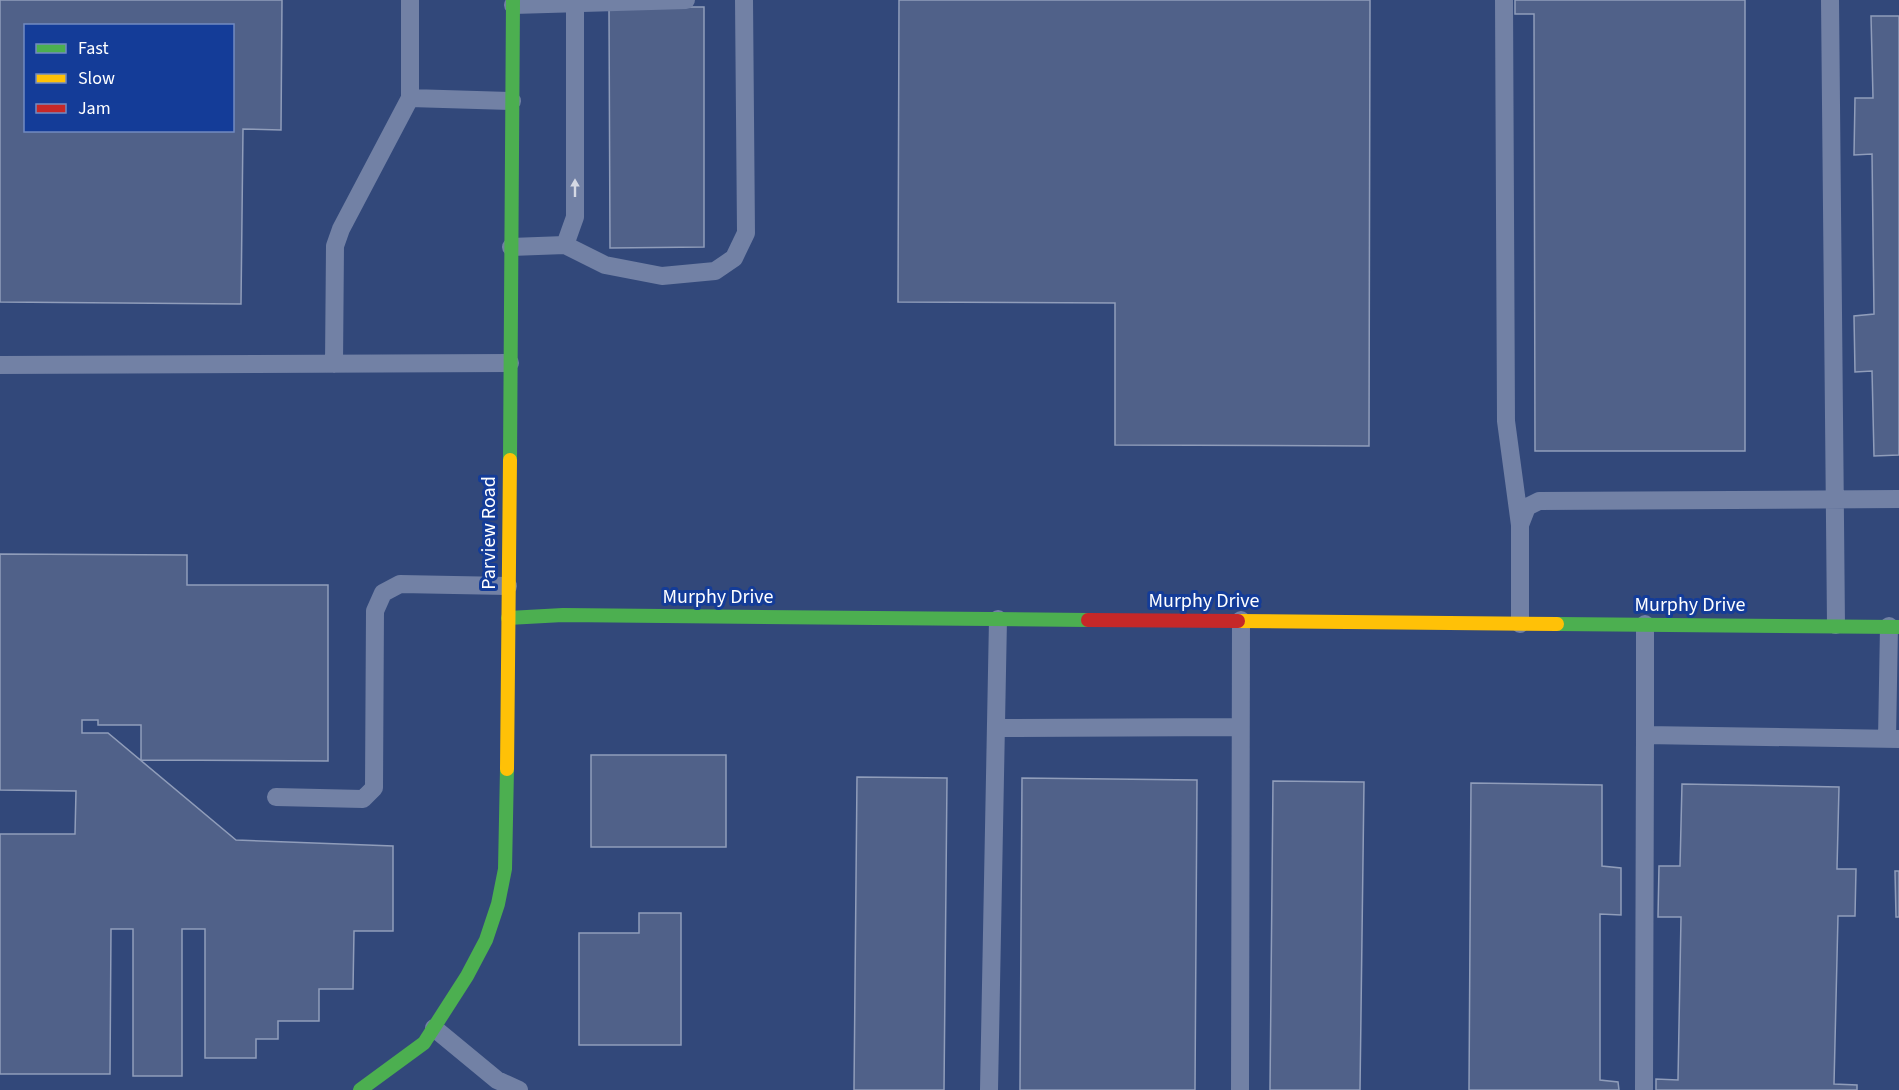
<svg xmlns="http://www.w3.org/2000/svg" width="1899" height="1090" font-family="'Source Sans 3',sans-serif">
<rect width="100%" height="100%" fill="#32487a"/>
<path fill="#506189" stroke="#909dba" stroke-width="1.5" fill-rule="evenodd" d="M0,0H282L281,130L243,129L241,304L0,302ZM26,26H232V130H26Z
M899,0H1370L1369,446L1115,445V303L898,302Z
M1515,0H1745V451H1535L1534,14H1515Z
M609,7H704V247L610,248Z
M1871,16H1899V455L1874,456L1872,371L1855,372L1854,316L1874,314L1872,154L1854,155L1855,98H1873Z
M0,554L187,555V585H328V761L141,760V725H98V720H82V733H108L236,840L393,846V931H354L353,989H319V1021H278V1039H256V1058H205V929H182V1076H133V929H111L110,1074H0V834H75L76,791L0,790Z
M591,755H726V847H591Z
M857,777L947,778L944,1090H854Z
M1022,778L1197,780L1195,1090H1020Z
M1273,781L1364,782L1360,1090H1270Z
M1471,783L1602,785V866L1621,868V915L1600,914V1080L1618,1082L1619,1090H1469Z
M1682,784L1839,787L1837,869H1856L1855,916H1838L1834,1084L1857,1085V1090H1656V1079L1678,1080L1681,917H1658L1659,866H1680Z
M1895,871H1899V917H1896Z
M639,913H681V1045H579V933H639Z"/>
<g fill="none" stroke-linecap="round" stroke-linejoin="round">
<path stroke="#7281a5" stroke-width="18" d="M1504,0L1506,421L1520,525
M1830,0L1836,625
M513,5L686,0
M410,98L512,101
M565,245L575,217V0
M511,247L565,245L605,265L662,276L715,271L734,258L746,233L744,0
M334,364L335,246L341,229L410,98V0
M0,365L510,363
M1520,624V525L1527,507L1539,501L1899,499
M1645,624V735L1899,739
M996,728L1240,727
M1887,739L1889,626
M276,797L363,799L374,788L375,611L383,593L400,584L508,586
M434,1028L497,1080L519,1090
M989,1090L998,619
M1240,1090L1241,620
M1644,1090L1645,735"/>
<path stroke="#4caf50" stroke-width="14" d="M510,460L513,0
M508,618L563,615L1088,620
M1557,624L1899,627
M360,1090L424,1043L467,976L486,940L498,904L505,869L507,769"/>
<path stroke="#ffc107" stroke-width="14" d="M1238,621L1557,624
M507,769L510,460"/>
<path stroke="#c62828" stroke-width="14" d="M1088,620L1238,621"/>
</g>
<defs><path id="oneway-solid" d="M-6-.8H1V-3.2L6.5 0L1 3.2V.8H-6Z" transform="scale(1.5)"/></defs>
<use fill="#d5d9e4" href="#oneway-solid" transform="translate(575 188) rotate(-90)"/>
<g text-anchor="middle" dominant-baseline="central" stroke-width="6" stroke-linejoin="round" paint-order="stroke">
<g font-size="20" fill="#fff" stroke="#143c98">
<text transform="translate(489 533) rotate(-90)">Parview Road</text>
<text x="718" y="597">Murphy Drive</text>
<text x="1204" y="601">Murphy Drive</text>
<text x="1690" y="605">Murphy Drive</text>
</g>
</g>
<rect x="24" y="24" width="210" height="108" fill="#143c98" stroke="#728ac1" stroke-width="1.5"/>
<rect x="36" y="44" width="30" height="9" fill="#4caf50" stroke="#728ac1" stroke-width="1.5"/>
<text x="78" y="54" font-size="18" fill="#ffffff">Fast</text>
<rect x="36" y="74" width="30" height="9" fill="#ffc107" stroke="#728ac1" stroke-width="1.5"/>
<text x="78" y="84" font-size="18" fill="#ffffff">Slow</text>
<rect x="36" y="104" width="30" height="9" fill="#c62828" stroke="#728ac1" stroke-width="1.5"/>
<text x="78" y="114" font-size="18" fill="#ffffff">Jam</text>
</svg>
